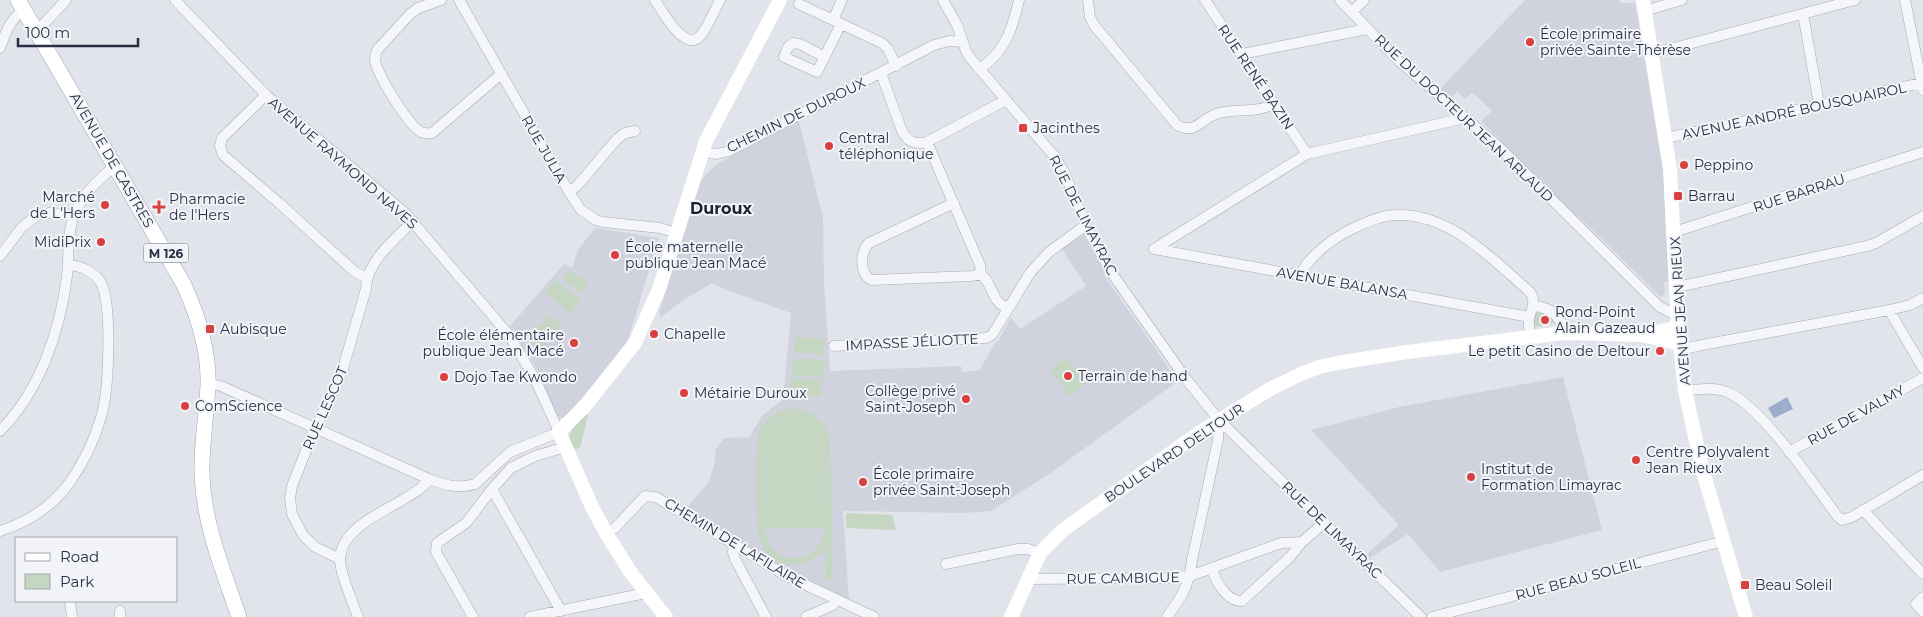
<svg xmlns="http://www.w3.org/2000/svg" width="1923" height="617" font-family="Montserrat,sans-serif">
<rect width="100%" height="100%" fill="#e2e4eb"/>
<path fill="#d0d3dd" d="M1525,0H1618L1621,3H1635L1663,169L1669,281L1664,282L1665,293L1661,297L1579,217L1578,218L1481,121L1492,111L1472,92L1465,99L1457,91L1449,100L1439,90Z
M799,121L823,218L824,283L830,371L961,366V372L980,370L994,344L999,340L1011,317L1020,329L1086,286L1061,248L1083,235L1105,272L1103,274L1178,381L1052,472L991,511L964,513L843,511L849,600L782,566L685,510L708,483L714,466L716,449L724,438L749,437L762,416L783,399L791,313L729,291L712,283L679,303L661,317L659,313L700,182L705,175L720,162Z
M595,228L659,238L626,346L564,419L557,416L539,373L510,326L564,264L572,268L578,250Z
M1563,377L1602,530L1440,572L1408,534L1370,558L1366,555L1399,525L1311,430L1399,407Z"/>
<path fill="#c5d6c2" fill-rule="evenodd" d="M569,270L589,283L583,293L563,280Z
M556,280L581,300L570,313L545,292Z
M1538,312H1544L1558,322L1547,324L1548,321L1546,319L1544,322L1546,325L1534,327L1533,316Z
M549,315L561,325L540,350L528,340Z
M795,337L824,339L823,355L794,352Z
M1067,357L1086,384L1069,396L1050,369Z
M793,358L825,360L823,377L792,375Z
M791,378L822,380L821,397L790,395Z
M785,409C807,407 824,417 830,438L833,580H826L825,549C806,570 772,572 760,541C755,529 754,442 760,430C765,419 774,413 785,409ZM769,528H825C821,568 768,568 764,529Z
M583,415H588L580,448L575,449L569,438L572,429Z
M846,513L892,515L896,530L846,528Z"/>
<path fill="#9baccd" d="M1787,397L1793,409L1774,418L1768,408Z"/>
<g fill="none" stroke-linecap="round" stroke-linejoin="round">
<defs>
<path id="street" d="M175,0L266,95L405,213L509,335L536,381L559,432L510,452L475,484C459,489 444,485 429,479L221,386L208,383
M441,0L418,8L410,14L378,49C376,52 375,55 375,60C377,74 408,125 421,132C425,134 428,133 432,133L501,74
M459,0L569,192L581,210L596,220L603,222L660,228L677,233
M655,0C662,11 686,55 701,35C709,25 714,11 720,0
M943,0L957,25L966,51L971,59L1055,157L1064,172L1089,232L1111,272L1186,379L1219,420L1421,617
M1088,0L1090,17L1094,25L1177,125C1196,136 1202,117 1219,113C1237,108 1258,114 1274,103
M1205,0L1307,154
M1340,0L1399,61L1499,147L1660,307L1678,316
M1905,0L1923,90
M799,4L882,43L888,49L896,66
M1644,11L1682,0
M1352,12L1364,0
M1803,14L1819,104
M833,20L842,0
M36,30L41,27L66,0
M0,48C6,32 10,19 24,10
M1242,54L1367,29
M1651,54L1855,0
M825,57L800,44L793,43L788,47L784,57L817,72L841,24
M980,69C1006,50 1012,30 1019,0
M881,73L902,131C908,142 915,145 927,142L1006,100
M266,95L222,138L220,146L223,155L279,203L355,272L366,278
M1666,138L1922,83
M927,142L980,265L981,274L987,281L996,299L1000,304L1007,307
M702,152L716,154L729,151L934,45L949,41L963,42
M569,192L577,186L617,139L625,133L635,131
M954,203L869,243C860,252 859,275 872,280L971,276L981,274
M49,213L74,215
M1674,232L1923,152
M1154,249L1529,317
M1154,249L1307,154L1465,118
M0,256L22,227L39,214
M1300,275C1310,255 1333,238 1354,228C1367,222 1382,215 1397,215C1450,213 1493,260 1530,292C1537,303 1531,308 1529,319C1528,325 1530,331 1530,336
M1677,287L1867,246L1876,243L1923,216
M1533,306C1551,307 1561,316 1564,333
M1889,310L1923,368
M1680,344L1688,348L1697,346L1889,310L1910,305L1923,298
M834,346L986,338L992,335L1030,273L1049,252L1086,225
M1685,391C1699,389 1713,387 1727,392C1762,406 1814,485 1838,517L1842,520L1852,517L1923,475
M0,431C40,391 60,331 67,276C69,257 67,233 74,215C81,196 100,178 115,166
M1789,452L1923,378
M492,489L561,611
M1863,510L1923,574
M0,531C29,522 52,507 70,482C83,463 95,439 101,417C109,393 112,309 102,285C96,272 82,266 68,265
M606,533L615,528L645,496L656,497L785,575L874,617
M734,545L733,552L735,559L766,617
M340,559L315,547L303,535L292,514L290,498L292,486L311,438L342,372L366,289C366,262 395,239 413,221
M946,564L1018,549H1028L1040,553
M1212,569C1216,582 1227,602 1242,601L1290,557L1302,542
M1027,579L1177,578L1190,576L1281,543L1302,542L1325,522
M1923,597L1916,604L1923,612
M70,601L72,617
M120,611V617
M358,617C353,603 339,571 340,558C342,530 378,514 399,502C410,495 422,490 429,479
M473,617L436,552L437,543L466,523L492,489L511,468L535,456L566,447
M530,617L641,594L646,591
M806,617L833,605L836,601
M1167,617C1182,597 1189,586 1192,560L1218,440L1219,420
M1432,617L1724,541"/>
<path id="primary" d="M18,0L184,285C198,316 209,350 208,384C207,414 201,444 202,475C204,525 223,570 239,617"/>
</defs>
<use href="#street" stroke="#a7aab6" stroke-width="11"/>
<use href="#primary" stroke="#a0a6b8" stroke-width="16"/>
<use href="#street" stroke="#f5f6f9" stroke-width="10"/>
<path stroke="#fff" stroke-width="14" d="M1643,0L1670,169L1678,327L1685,391L1703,472L1746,617
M1645,335L1678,327
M666,617L631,573L606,533L592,507L559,432L585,406L635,343L659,289L706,141L780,0
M1011,617L1040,553L1063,530L1199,433L1270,389L1301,374L1319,367L1337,363L1407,352L1564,333L1642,335L1680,344"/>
<use href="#primary" stroke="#fff" stroke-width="15"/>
</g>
<g fill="#d84040" stroke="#f2f4f8" stroke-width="2">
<circle cx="1530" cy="42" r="5"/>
<rect x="1018" y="123" width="10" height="10" rx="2.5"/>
<circle cx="829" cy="146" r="5"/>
<circle cx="1684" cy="165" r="5"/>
<rect x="1673" y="191" width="10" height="10" rx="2.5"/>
<circle cx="105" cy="205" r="5"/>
<path d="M156.5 199.5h5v5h5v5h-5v5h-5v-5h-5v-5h5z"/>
<circle cx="101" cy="242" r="5"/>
<circle cx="615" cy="255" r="5"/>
<circle cx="1545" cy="320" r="5"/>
<rect x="205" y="324" width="10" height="10" rx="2.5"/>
<circle cx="654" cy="334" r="5"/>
<circle cx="574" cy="343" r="5"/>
<circle cx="1660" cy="351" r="5"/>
<circle cx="1068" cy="376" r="5"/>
<circle cx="444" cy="377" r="5"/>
<circle cx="684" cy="393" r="5"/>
<circle cx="966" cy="399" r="5"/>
<circle cx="185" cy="406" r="5"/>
<circle cx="1636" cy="460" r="5"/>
<circle cx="1471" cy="477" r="5"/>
<circle cx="863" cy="482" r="5"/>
<rect x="1740" y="580" width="10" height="10" rx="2.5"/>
</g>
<g text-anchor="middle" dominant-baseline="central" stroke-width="4" stroke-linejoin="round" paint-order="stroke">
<rect fill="#f2f4f8" stroke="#656a7b" stroke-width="1" x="143.5" y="243.5" width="45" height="19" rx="4"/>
<g font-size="12" font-weight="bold" fill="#292f45">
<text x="166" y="253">M 126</text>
</g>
<g font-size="14" fill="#292f45" stroke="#f2f4f8" text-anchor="start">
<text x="1540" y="34">École primaire<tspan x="1540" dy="16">privée Sainte-Thérèse</tspan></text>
<text x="1033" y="128">Jacinthes</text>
<text x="839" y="138">Central<tspan x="839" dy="16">téléphonique</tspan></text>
<text x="1694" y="165">Peppino</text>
<text x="1688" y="196">Barrau</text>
<text x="95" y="197" text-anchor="end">Marché<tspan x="95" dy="16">de L'Hers</tspan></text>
<text x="169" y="199">Pharmacie<tspan x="169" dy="16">de l'Hers</tspan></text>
<text x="91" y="242" text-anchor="end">MidiPrix</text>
<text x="625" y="247">École maternelle<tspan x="625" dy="16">publique Jean Macé</tspan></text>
<text x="1555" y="312">Rond-Point<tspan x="1555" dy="16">Alain Gazeaud</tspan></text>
<text x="220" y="329">Aubisque</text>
<text x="664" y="334">Chapelle</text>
<text x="564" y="335" text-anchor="end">École élémentaire<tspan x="564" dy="16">publique Jean Macé</tspan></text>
<text x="1650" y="351" text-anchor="end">Le petit Casino de Deltour</text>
<text x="1078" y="376">Terrain de hand</text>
<text x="454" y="377">Dojo Tae Kwondo</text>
<text x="956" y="391" text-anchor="end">Collège privé<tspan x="956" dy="16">Saint-Joseph</tspan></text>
<text x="694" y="393">Métairie Duroux</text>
<text x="195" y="406">ComScience</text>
<text x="1646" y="452">Centre Polyvalent<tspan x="1646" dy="16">Jean Rieux</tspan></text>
<text x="1481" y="469">Institut de<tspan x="1481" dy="16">Formation Limayrac</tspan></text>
<text x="873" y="474">École primaire<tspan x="873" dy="16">privée Saint-Joseph</tspan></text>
<text x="1755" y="585">Beau Soleil</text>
</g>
<g font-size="14" fill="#292f45" stroke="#f2f4f8">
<text transform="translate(1256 77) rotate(56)">RUE RENÉ BAZIN</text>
<text transform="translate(1794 111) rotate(-12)">AVENUE ANDRÉ BOUSQUAIROL</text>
<text transform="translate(796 115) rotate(-26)">CHEMIN DE DUROUX</text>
<text transform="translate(1464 118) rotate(43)">RUE DU DOCTEUR JEAN ARLAUD</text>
<text transform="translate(544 149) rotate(60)">RUE JULIA</text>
<text transform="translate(112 160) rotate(60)">AVENUE DE CASTRES</text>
<text transform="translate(343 163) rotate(41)">AVENUE RAYMOND NAVES</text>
<text transform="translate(1799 193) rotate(-18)">RUE BARRAU</text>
<text transform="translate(1083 215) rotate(63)">RUE DE LIMAYRAC</text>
<text transform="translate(1342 283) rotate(10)">AVENUE BALANSA</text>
<text transform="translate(1680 311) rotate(-94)">AVENUE JEAN RIEUX</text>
<text transform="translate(912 342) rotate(-3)">IMPASSE JÉLIOTTE</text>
<text transform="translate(325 408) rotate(-66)">RUE LESCOT</text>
<text transform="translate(1856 415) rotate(-29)">RUE DE VALMY</text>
<text transform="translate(1174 453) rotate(-34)">BOULEVARD DELTOUR</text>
<text transform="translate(1332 530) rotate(44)">RUE DE LIMAYRAC</text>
<text transform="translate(735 543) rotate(31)">CHEMIN DE LAFILAIRE</text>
<text transform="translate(1123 578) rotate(-1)">RUE CAMBIGUE</text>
<text transform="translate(1578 579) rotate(-15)">RUE BEAU SOLEIL</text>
</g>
<g font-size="16" font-weight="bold" fill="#1b2036" stroke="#f2f4f8">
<text x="721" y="208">Duroux</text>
</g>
</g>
<rect x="15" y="537" width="162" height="65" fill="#f2f4f8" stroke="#a2a5b0"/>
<rect x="25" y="553" width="25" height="8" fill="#ffffff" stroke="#a2a5b0"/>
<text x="60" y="562" font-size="15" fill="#292f45">Road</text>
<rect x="25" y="574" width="25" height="15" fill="#c5d6c2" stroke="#a2a5b0"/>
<text x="60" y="587" font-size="15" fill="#292f45">Park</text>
<path d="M18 38v8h120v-8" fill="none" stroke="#292f45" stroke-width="2.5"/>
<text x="25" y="38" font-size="15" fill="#292f45" stroke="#f2f4f8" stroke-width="4" paint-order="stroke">100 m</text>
</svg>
